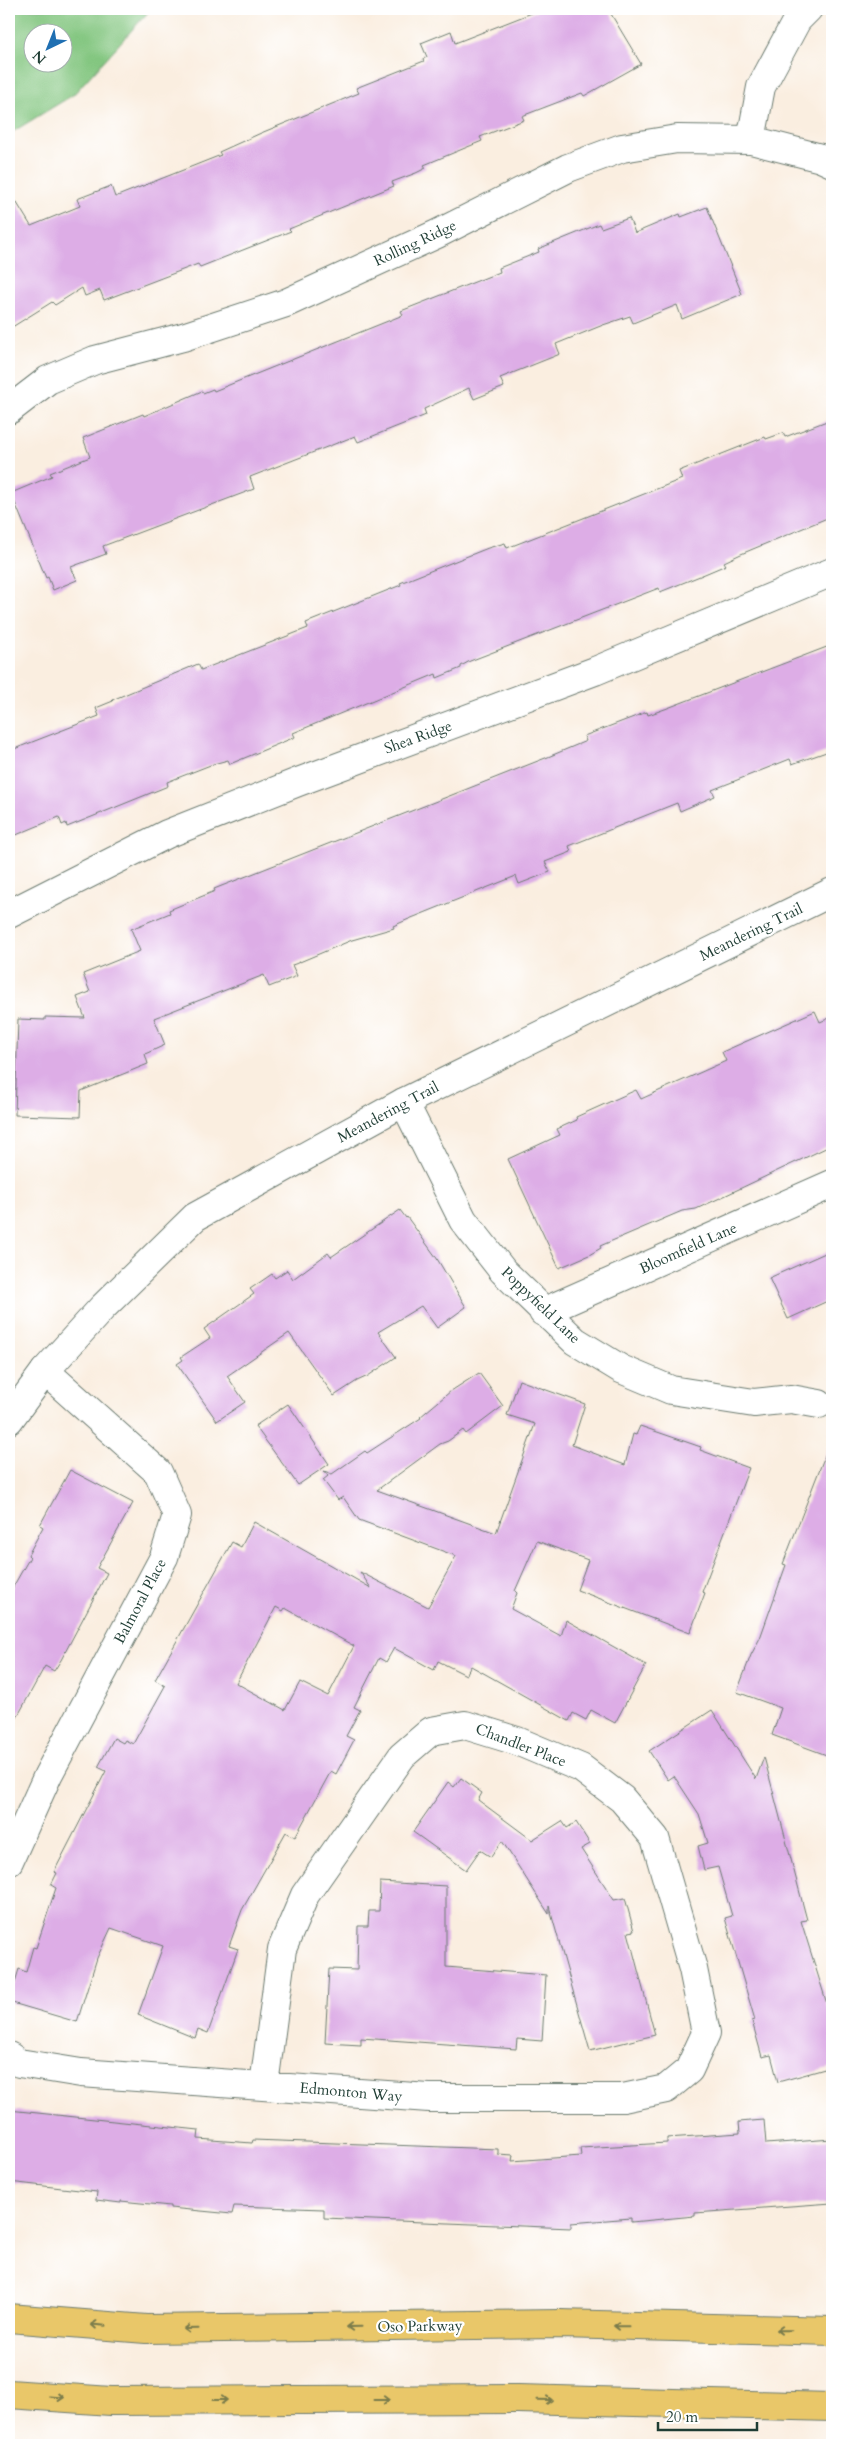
<svg xmlns="http://www.w3.org/2000/svg" width="841" height="2454" font-family="Cardo,serif">
<rect width="100%" height="100%" fill="#fff"/>
<filter id="ink" filterUnits="userSpaceOnUse"><feTurbulence type="fractalNoise" baseFrequency=".02" numOctaves="2"/><feDisplacementMap in="SourceGraphic" scale="10" xChannelSelector="R" yChannelSelector="G"/><feConvolveMatrix kernelMatrix="1 2 1 2 8 2 1 2 1" color-interpolation-filters="sRGB"/></filter>
<filter id="wash" filterUnits="userSpaceOnUse"><feTurbulence type="fractalNoise" baseFrequency=".0096" numOctaves="4" result="noise"/><feDisplacementMap in="SourceGraphic" scale="20" xChannelSelector="R" yChannelSelector="G"/><feGaussianBlur stdDeviation="1.12" result="paint"/><feColorMatrix in="noise" values="0 0 0 0 0 0 0 0 0 0 0 0 0 0 0 0 0 1.4 0 .05"/><feComposite in="paint" operator="in"/></filter>
<g filter="url(#wash)">
<rect width="100%" height="100%" fill="#faeee0"/>
<path fill="#83c680" stroke="#51825a" fill-rule="evenodd" d="M9,9H151L73,95L9,134ZM32,32H62V62H32Z"/>
<g id="blocks">
<path fill="#ddade6" fill-rule="evenodd" d="M542,9H608L641,64L584,96L582,93L522,116L524,120L480,137L482,141L424,165L426,168L416,173L392,182L394,186L289,229L291,231L200,267L198,264L104,300L100,290L85,296L82,288L55,305L52,302L9,329V190L31,226L80,206L77,199L111,186L115,197L221,155L219,152L261,133L359,93L356,88L424,61L423,59L427,57L421,43L451,31L455,43Z
M707,207L742,294L682,319L677,305L633,323L630,316L603,325L556,344L560,354L500,378L504,387L474,399L469,388L424,409L426,415L358,442L355,436L250,477L254,489L103,546L106,554L71,567L77,580L53,590L48,577L46,578L11,493L52,476L50,473L90,457L83,438L143,414L144,416L202,391L203,393L213,389L214,391L403,315L401,311L500,272L499,268L539,252L538,249L599,224L601,228L629,218L635,233L680,214L681,217Z
M832,419V516L741,554L724,562L726,565L700,576L660,592L659,588L470,661L461,666V668L437,678L436,674L332,717L293,733L295,737L230,764L228,760L213,764L167,782L168,786L67,827L66,823L62,825L59,817L9,838V751L99,716L96,708L113,701L112,700L198,664L201,670L308,628L306,623L401,585L400,583L488,548L505,543L507,548L586,517L682,479L679,471L765,437L766,439L783,433L785,437Z
M832,645V750L792,764L790,759L712,790L715,796L680,811L677,803L569,846L571,852L545,862L550,872L519,884L516,876L409,919L393,926L394,928L352,940L295,964L292,965L297,976L269,987L264,975L154,1018L165,1045L145,1054L148,1064L81,1091L80,1117L15,1115L18,1019L45,1020V1017L85,1018L77,997L90,992L83,974L140,951L131,929L170,913L169,910L215,891L214,889L548,757L586,741L584,736L647,712L648,715L665,709Z
M815,1011L820,1022L832,1017V1145L720,1198L696,1209L682,1211L600,1246L601,1248L589,1255L559,1268L508,1159L560,1135L557,1129L577,1120L576,1117L636,1090L641,1099L726,1061L722,1052Z
M400,1210L406,1218L407,1217L436,1257L466,1307L437,1328L421,1306L378,1332L396,1357L368,1376L357,1381L334,1396L289,1333L227,1376L245,1402L217,1421L177,1364L183,1360L181,1357L210,1338L204,1329L254,1294L250,1289L272,1274L275,1278L287,1270L293,1279L328,1253L331,1257Z
M832,1250V1299L788,1319L769,1278Z
M479,1373L503,1406L466,1434L463,1430L448,1441L440,1444L377,1490L496,1533L535,1424L507,1415L519,1380L585,1404L572,1445L625,1465L633,1434L636,1435L640,1426L701,1447L700,1450L749,1468L708,1576L702,1592L705,1593L690,1633L577,1590L588,1560L537,1541L515,1591L517,1593L511,1609L561,1636L566,1620L646,1665L615,1723L591,1710L586,1720L573,1713L569,1721L471,1666L466,1675L438,1661L434,1670L394,1648L386,1662L379,1658L354,1707L360,1710L346,1736L354,1740L336,1774L331,1771L295,1837L286,1832L242,1910L229,1946L238,1949L208,2033L198,2029L195,2038L138,2015L163,1946L111,1928L97,1958L77,2022L9,2002L19,1969L26,1972L33,1947L36,1948L56,1888L51,1885L57,1873L54,1872L106,1771L98,1767L114,1738L123,1743L125,1740L133,1744L165,1686L155,1680L232,1542L241,1547L254,1522L371,1588L360,1572L428,1607L456,1556L359,1520L343,1497L338,1500L323,1480L328,1476L324,1471L332,1474L365,1451L367,1453L421,1418L420,1417L451,1391ZM276,1607L283,1611L285,1608L354,1646L328,1696L300,1682L285,1710L236,1683Z
M288,1404L329,1464L298,1485L255,1426Z
M829,1445H832V1757L772,1735L781,1708L737,1692L751,1655L760,1638L786,1565L783,1564Z
M70,1470L133,1503L97,1568L107,1573L61,1660L54,1671L45,1666L9,1732V1594L30,1557L28,1555L43,1527L40,1525Z
M712,1710L756,1779L764,1757L807,1920L801,1921L832,2020V2067L778,2082L771,2055L762,2057L752,2021L755,2020L725,1918L732,1916L718,1867L704,1870L698,1846L708,1843L699,1814L674,1776L668,1780L649,1751Z
M461,1778L482,1793L478,1800L532,1840L562,1821L567,1828L576,1822L590,1844L581,1849L614,1900L625,1898L634,1931L628,1932L655,2035L590,2051L549,1906V1914L502,1841L491,1857L480,1850L466,1870L413,1832L448,1782L454,1787Z
M380,1882L446,1886V1967L546,1975L542,2041L517,2039L516,2049L361,2038V2045L325,2043L329,1969L357,1970L358,1926H368L369,1911H379Z
M9,2110L199,2130L198,2139L252,2143L253,2140L498,2149V2154L513,2155L512,2161L581,2156L580,2148L667,2143V2138L740,2133L739,2122L764,2120L766,2144L832,2139V2203L695,2213V2216L631,2222V2218L571,2223V2228L324,2218V2209L234,2206L232,2214L170,2208V2206L121,2201V2203L96,2200L97,2192L9,2182Z"/>
</g>
</g>
<g filter="url(#ink)">
<use href="#blocks" fill-opacity="0" stroke="#6c7b70" stroke-width="1"/>
<g fill="none" stroke-linecap="round" stroke-linejoin="round">
<defs>
<path id="minor" d="M751,140L761,87L797,20L808,9
M9,410L48,380L95,360L183,337L286,303L437,234L568,168L622,148L677,139L751,140L821,158L832,163
M9,914L167,834L298,782L595,671L832,572
M404,1102L463,1220L503,1271L575,1341L621,1369L671,1390L754,1403L791,1399L819,1404
M543,1312L832,1184
M9,1861L48,1775L164,1557L177,1515L158,1472L45,1371
M9,2056L19,2063L81,2073L429,2098H623L666,2089L689,2070L706,2033L693,1969L655,1838L622,1799L581,1768L517,1741L465,1725L431,1731L402,1756L305,1895L282,1949L264,2085"/>
<path id="tertiary" d="M9,1420L45,1371L102,1308L195,1217L404,1102L832,892"/>
<path id="primary" d="M9,2318L146,2329L560,2324L832,2331
M9,2394L111,2401L518,2399L832,2407"/>
</defs>
<use href="#minor" stroke="#6c7b70" stroke-width="30"/>
<use href="#tertiary" stroke="#6c7b70" stroke-width="30"/>
<use href="#primary" stroke="#6c7b70" stroke-width="30"/>
<use href="#minor" stroke="#fff" stroke-width="28"/>
<use href="#tertiary" stroke="#fff" stroke-width="28"/>
<use href="#primary" stroke="#e9c769" stroke-width="28"/>
</g>
<defs><path id="oneway-shaft" d="M-6 0H5M1.5-3L5.5 0L1.5 3" fill="none" stroke-width="1.6" stroke-linecap="round" stroke-linejoin="round" transform="scale(1.25)"/></defs>
<g stroke="#7a7b4c">
<use href="#oneway-shaft" transform="translate(98 2325) rotate(-175)"/>
<use href="#oneway-shaft" transform="translate(621 2326) rotate(-179)"/>
<use href="#oneway-shaft" transform="translate(354 2327) rotate(179)"/>
<use href="#oneway-shaft" transform="translate(191 2329) rotate(179)"/>
<use href="#oneway-shaft" transform="translate(784 2330) rotate(-179)"/>
<use href="#oneway-shaft" transform="translate(57 2397) rotate(4)"/>
<use href="#oneway-shaft" transform="translate(220 2400)"/>
<use href="#oneway-shaft" transform="translate(382 2400)"/>
<use href="#oneway-shaft" transform="translate(545 2400) rotate(1)"/>
</g>
</g>
<g text-anchor="middle" dominant-baseline="central" stroke-width="4.5" stroke-linejoin="round" paint-order="stroke">
<g font-size="15" fill="#1f3d34" stroke="#fff">
<text transform="translate(415 243) rotate(-25)">Rolling Ridge</text>
<text transform="translate(418 737) rotate(-20)">Shea Ridge</text>
<text transform="translate(751 932) rotate(-26)">Meandering Trail</text>
<text transform="translate(388 1112) rotate(-28)">Meandering Trail</text>
<text transform="translate(688 1248) rotate(-24)">Bloomfield Lane</text>
<text transform="translate(541 1305) rotate(44)">Poppyfield Lane</text>
<text transform="translate(140 1601) rotate(-62)">Balmoral Place</text>
<text transform="translate(521 1745) rotate(21)">Chandler Place</text>
<text transform="translate(351 2092) rotate(5)">Edmonton Way</text>
<text transform="translate(420 2326) rotate(-1)">Oso Parkway</text>
</g>
</g>
<rect width="841" height="2454" fill="none" stroke="#fff" stroke-width="30"/>
<g transform="translate(48 48) rotate(223)"><circle r="24" fill="#ffffff" stroke="#a5b1ae"/>
<path d="M0-4L9 19L0 12L-9 19Z" fill="#1f6fb2"/>
<text y="-8" font-size="14" font-weight="bold" text-anchor="middle" fill="#1f3d34">N</text>
</g>
<path d="M658 2422v8h99v-8" fill="none" stroke="#1f3d34" stroke-width="2.5"/>
<text x="666" y="2422" font-size="15" fill="#1f3d34" stroke="#ffffff" stroke-width="4" paint-order="stroke">20 m</text>
</svg>
